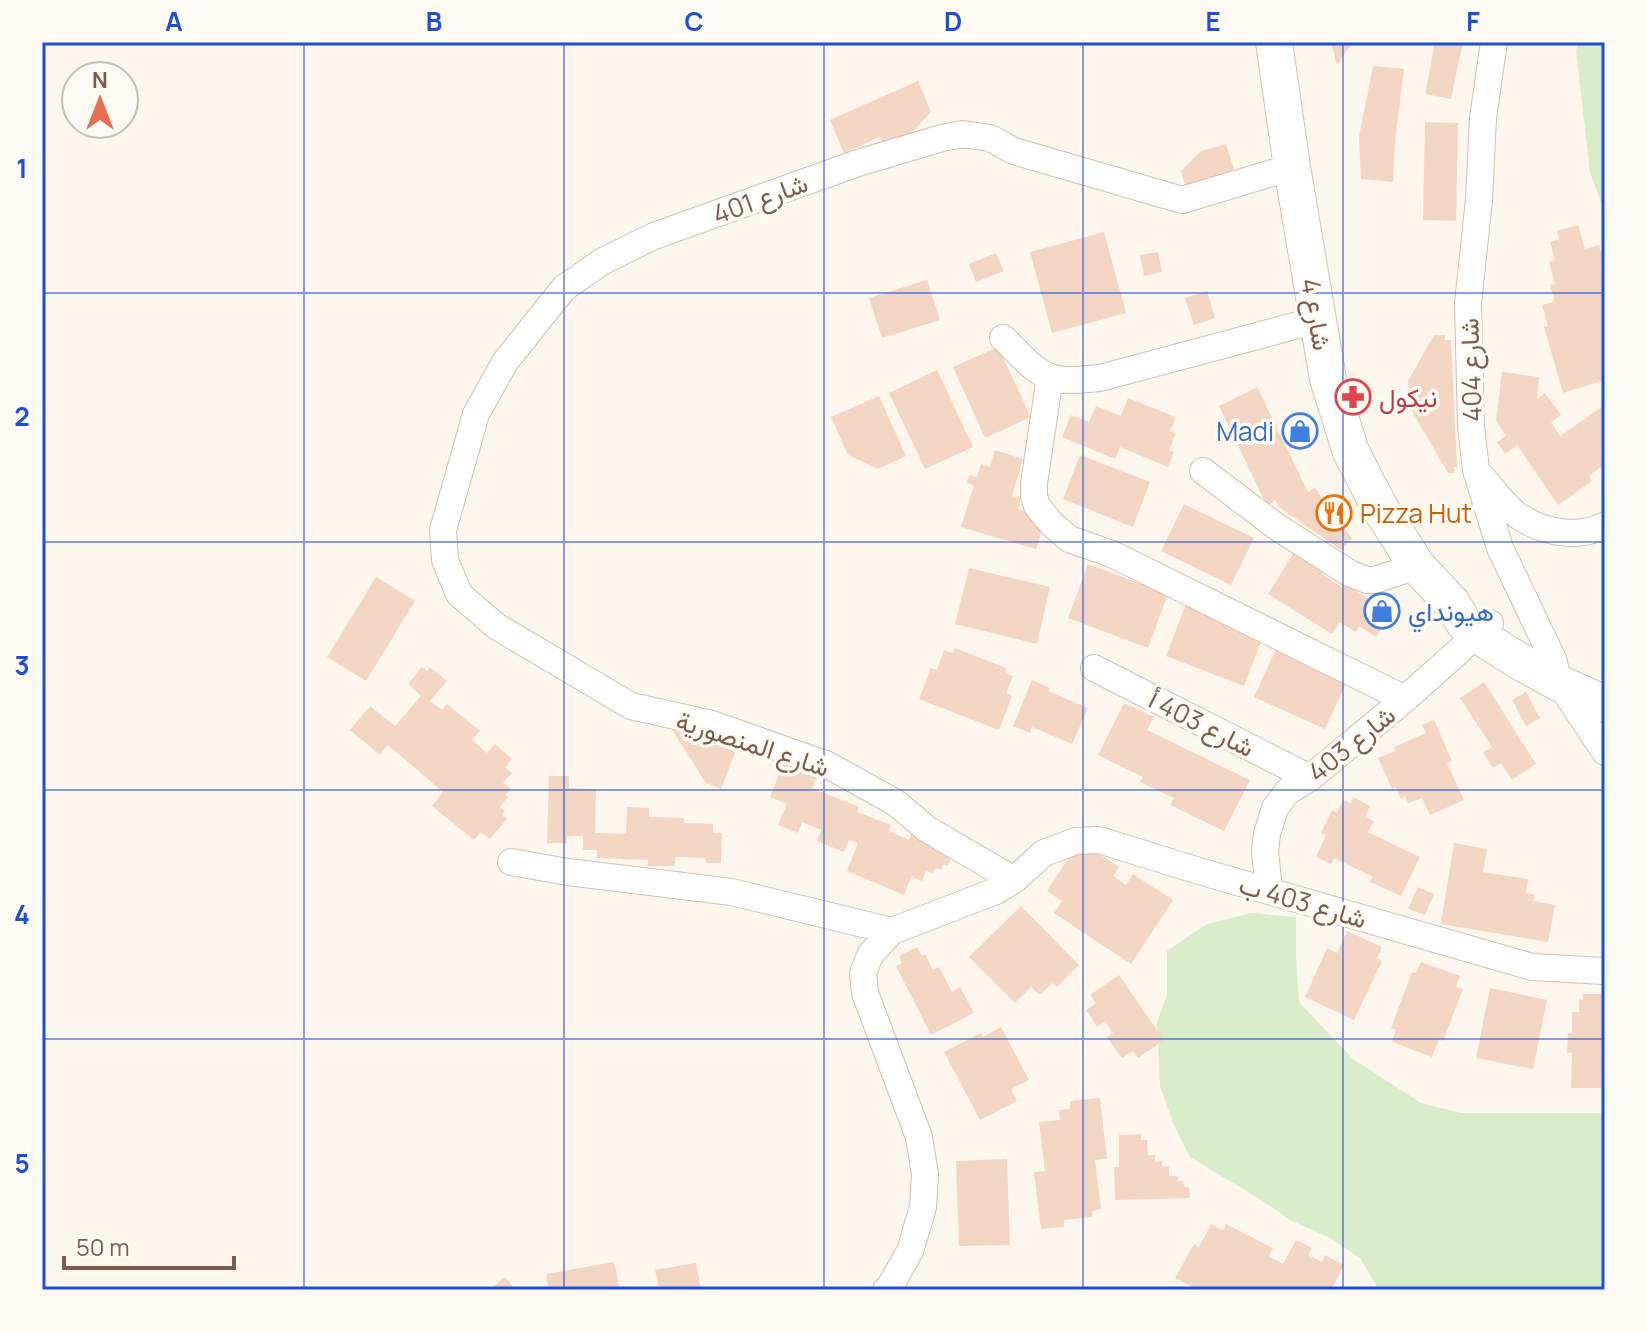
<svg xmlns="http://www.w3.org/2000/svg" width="1647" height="1332" font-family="Manrope,Vazirmatn,sans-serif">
<rect width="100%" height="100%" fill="#fdf6ec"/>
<path fill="#d8ecc9" d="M1578,42H1605V214L1590,172L1576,51Z
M1251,913L1296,917V958L1299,1002L1353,1059L1421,1103L1462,1113H1605V1290H1379L1360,1258L1330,1238L1292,1221L1258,1198L1190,1157L1173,1123L1160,1086L1157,1022L1167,995V951L1207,924Z"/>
<path fill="#f3d5c3" d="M1331,42H1353L1337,65Z
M1435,42H1463L1451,99L1425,94Z
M1373,66L1404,69L1395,141L1393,182L1361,179L1359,137Z
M918,81L931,112L906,139L885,148L880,137L844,153L830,120Z
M1425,122L1458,123L1456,221L1423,220Z
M1226,144L1235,173L1186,189L1181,171L1201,151Z
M1578,225L1585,249L1599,245L1605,264V380L1563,393L1544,327L1548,326L1542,305L1555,302L1550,285L1555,284L1549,262L1555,260L1550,242L1559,239L1557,231Z
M1104,232L1126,313L1052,333L1030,252Z
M1158,252L1162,272L1144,276L1140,255Z
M996,253L1004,271L976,282L969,264Z
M927,280L940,320L882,338L869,298Z
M1207,291L1215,318L1194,325L1185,298Z
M1434,335H1445V340H1451L1457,467H1454V473H1448L1410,408V402H1417V393H1409L1408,381Z
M998,347L1031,417L985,438L953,367Z
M937,370L973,447L925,469L889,393Z
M1502,372L1539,377L1537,399L1545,393L1561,415L1551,422L1560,436L1602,407L1605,411V473L1601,467L1589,476L1592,481L1558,505L1517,445L1505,454L1497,442L1506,436L1496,421Z
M1257,387L1308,492L1315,488L1337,522L1339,520L1352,539L1341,550L1279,507L1275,500L1267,506L1219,406Z
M879,396L906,456L878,469L848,455L831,417Z
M1128,398L1176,417L1170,431L1176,433L1169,450L1174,452L1168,467L1120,447L1115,459L1062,437L1071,415L1089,422L1096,406L1121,416Z
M995,450L1023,459L1012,496L1021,498L1018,509L1033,514L1031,519L1044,523L1036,549L961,527L974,485L967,483L969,475L977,477L981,464L990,467Z
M1080,455L1150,482L1133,527L1063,499Z
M1184,504L1254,538L1231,585L1161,551Z
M1294,552L1324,571L1322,574L1342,587L1345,584L1391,613L1376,637L1359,626L1356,632L1339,622L1332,634L1268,594Z
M1088,564L1168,594L1148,648L1068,618Z
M969,568L1050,587L1037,644L955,624Z
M376,577L415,601L366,681L327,657Z
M1186,604L1264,634L1244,686L1166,656Z
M1277,647L1348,679L1325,729L1254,697Z
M955,648L1006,668L1005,673L1013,676L1006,693L1012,696L999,730L919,699L931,668L937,670L944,650L952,653Z
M422,667L427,671L430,667L447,681L430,701L442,710L447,704L480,731L472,740L487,753L495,744L512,759L505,768L512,773L503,783L511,789L505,795L508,797L500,807L505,811L502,815L507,819L490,839L481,832L474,840L432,806L443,792L388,745L380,755L350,730L370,706L395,726L421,696L408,684Z
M1032,680L1050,688L1048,691L1088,708L1072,744L1032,727L1030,733L1013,726Z
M1484,682L1536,764L1512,780L1501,763L1493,768L1483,752L1492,747L1460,698Z
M1526,692L1540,718L1526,726L1512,700Z
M1124,703L1154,717L1147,730L1250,780L1224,831L1170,805L1174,798L1140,782L1143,777L1098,755Z
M666,720L738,745L721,789L706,783Z
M1434,720L1452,761L1447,763L1464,800L1430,815L1422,798L1408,803L1405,796L1401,799L1395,787L1392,789L1378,758L1395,751L1394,747L1426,733L1422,725Z
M786,757L820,770L812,788L859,807L857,812L891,825L889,831L909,840L913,829L954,852L948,866L943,864L941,870L935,868L933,873L926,871L922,881L911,877L904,895L847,871L858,843L849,840L844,852L817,841L821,830L802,822L798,833L778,825L787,804L770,797Z
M549,776H569V788L596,789L595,833L626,834L627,807L649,808V817L684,818V823L713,824V833H722L721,863H706V858L675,857V866H648V860L597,858V850H583V836H567V843H547Z
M1353,797L1370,806L1365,817L1374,821L1368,832L1420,857L1401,896L1370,882L1373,877L1334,858L1331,864L1316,857L1326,835L1321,833L1332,810L1337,813L1343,800L1350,803Z
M1454,843L1487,849L1483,872L1528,879L1526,893L1535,895L1533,901L1555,905L1548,942L1441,924Z
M1084,844L1119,867L1113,876L1126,885L1133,874L1173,900L1131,964L1054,913L1062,901L1047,891L1076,847Z
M1418,887L1434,894L1425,915L1408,909Z
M1021,906L1079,965L1057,987L1052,983L1040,995L1031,987L1015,1003L969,957Z
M1347,931L1382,947L1377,958L1382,961L1354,1020L1305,997L1327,948L1337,953Z
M917,947L922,956L925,954L933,970L939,967L952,992L960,987L974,1013L931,1035L896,966L902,963L899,956Z
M1421,962L1460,976L1456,987L1463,989L1443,1041L1439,1039L1432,1057L1392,1042L1396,1030L1391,1028L1412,972L1416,973Z
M1119,975L1164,1040L1138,1058L1133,1051L1122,1058L1107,1037L1113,1033L1105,1021L1097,1027L1086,1010L1096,1003L1090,995Z
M1490,988L1547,1000L1533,1069L1476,1058Z
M1583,994H1605V1088H1571L1572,1053H1567L1568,1033H1572V1012H1579V999L1583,1000Z
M1001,1027L1029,1080L1011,1089L1017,1101L980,1120L944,1052L981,1033L983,1037Z
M1100,1098L1107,1159L1095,1160L1101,1209L1092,1211V1217L1064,1220V1227L1041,1229L1034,1172L1045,1171L1039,1122L1060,1120L1059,1110L1070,1109V1101Z
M1141,1134V1140H1147L1148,1155H1155V1162L1162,1161V1167L1169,1166V1176H1178V1181L1183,1180L1184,1187H1189L1190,1198L1115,1200L1114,1167H1119V1135Z
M1007,1159L1010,1245L959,1246L956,1161Z
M1211,1224L1223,1230L1226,1224L1273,1248L1269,1256L1283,1264L1296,1240L1312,1248L1308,1255L1322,1262L1325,1255L1344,1265L1331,1290H1198L1175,1278L1194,1244L1199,1247Z
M614,1262L620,1290H549L546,1274Z
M696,1263L701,1290H659L655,1270Z
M505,1277L516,1290H490Z"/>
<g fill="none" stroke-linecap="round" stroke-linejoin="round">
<defs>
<path id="minor" d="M1494,42L1483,118L1479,200L1468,303L1471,426L1476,470L1500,548L1553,659L1559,683L1605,752
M1003,338C1017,351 1031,369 1048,376C1063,383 1085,379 1100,378L1317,320
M1050,377L1034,483V496L1037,506L1052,524L1069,539L1112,554L1405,699
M1203,471L1277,527L1349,573L1367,580H1375L1417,566
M1481,476C1491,487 1508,510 1520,517C1545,533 1579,539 1605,525
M1094,668L1310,778
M511,862L568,872L732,892L892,931
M1014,880L927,829L896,803L828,765L712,724L631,706L496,626L459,594L445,560L443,530L476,414L505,362L564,288L603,261L654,236L858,163L942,138L963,134L990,138L1014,151L1182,200L1292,167
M1269,890L1265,851L1267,834L1275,808L1288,791L1310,778L1405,699L1460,650L1475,632L1490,623
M886,1290L889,1288L910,1251L923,1207L925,1174L919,1137L865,993L863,973L870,955L892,931L996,891L1014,880L1044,853L1076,841L1099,840L1199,871L1532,967L1605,971"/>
<path id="secondary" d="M1274,42L1292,167L1328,379L1351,452L1380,508L1417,566L1451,602L1464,623L1481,637L1519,661L1559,683L1605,704"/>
</defs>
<use href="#minor" stroke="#d1beb0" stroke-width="28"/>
<use href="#secondary" stroke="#d6c0b0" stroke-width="38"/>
<use href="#minor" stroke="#fff" stroke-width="26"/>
<use href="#secondary" stroke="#fff" stroke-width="36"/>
</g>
<path fill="none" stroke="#1d4ed8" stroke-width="2" stroke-opacity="0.55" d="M304,42V1290M564,42V1290M824,42V1290M1083,42V1290M1343,42V1290M42,293H1605M42,542H1605M42,790H1605M42,1039H1605"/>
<defs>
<symbol id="pharmacy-ring" viewBox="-11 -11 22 22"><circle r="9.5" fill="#fffaf3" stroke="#e0444e" stroke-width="1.5"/><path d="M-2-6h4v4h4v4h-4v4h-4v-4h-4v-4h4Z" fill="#e0444e"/></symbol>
<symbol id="shop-ring" viewBox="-11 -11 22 22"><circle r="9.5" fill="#fffaf3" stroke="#3f7fe0" stroke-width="1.5"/><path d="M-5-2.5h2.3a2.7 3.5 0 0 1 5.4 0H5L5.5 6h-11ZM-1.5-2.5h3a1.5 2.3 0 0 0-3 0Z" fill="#3f7fe0"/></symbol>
<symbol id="restaurant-ring" viewBox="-11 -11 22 22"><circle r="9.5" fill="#fffaf3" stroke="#e8710a" stroke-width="1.5"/><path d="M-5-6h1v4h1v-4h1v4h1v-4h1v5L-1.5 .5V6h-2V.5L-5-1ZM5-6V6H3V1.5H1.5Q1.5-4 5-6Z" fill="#e8710a"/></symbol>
</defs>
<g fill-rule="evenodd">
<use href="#pharmacy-ring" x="1333" y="377" width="40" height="40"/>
<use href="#shop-ring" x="1280" y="411" width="40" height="40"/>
<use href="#restaurant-ring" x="1314" y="493" width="40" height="40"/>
<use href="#shop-ring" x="1362" y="591" width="40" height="40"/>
</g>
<g text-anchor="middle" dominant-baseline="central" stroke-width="7" stroke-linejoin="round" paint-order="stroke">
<g font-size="26" fill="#7a5c4d" stroke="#fffaf3">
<text transform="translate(760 198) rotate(-20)">شارع 401</text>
<text transform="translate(1317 314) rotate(80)">شارع 4</text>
<text transform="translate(1470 370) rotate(-92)">شارع 404</text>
<text transform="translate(1202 723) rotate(27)">شارع 403 أ</text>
<text transform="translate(753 743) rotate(18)">شارع المنصورية</text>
<text transform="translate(1351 743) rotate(-39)">شارع 403</text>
<text transform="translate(1303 901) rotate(16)">شارع 403 ب</text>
</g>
<g font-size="26" fill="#be3a42" stroke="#fffaf3" text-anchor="start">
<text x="1379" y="397">نيكول</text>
</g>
<g font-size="26" fill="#366cbe" stroke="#fffaf3" text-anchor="end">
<text x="1274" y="431">Madi</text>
<text x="1408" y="611" text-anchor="start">هيونداي</text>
</g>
<g font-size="26" fill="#c56008" stroke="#fffaf3" text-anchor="start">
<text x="1360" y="513">Pizza Hut</text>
</g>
</g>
<rect width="1647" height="1332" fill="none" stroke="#fffaf3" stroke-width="88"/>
<g transform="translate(100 100)"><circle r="38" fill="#fffaf3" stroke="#cabbb1" stroke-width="2"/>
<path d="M0-6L14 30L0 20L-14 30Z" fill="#e76f51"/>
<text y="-12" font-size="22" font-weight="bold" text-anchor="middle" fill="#7a5c4d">N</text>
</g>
<path d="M64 1256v12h170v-12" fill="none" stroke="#7a5c4d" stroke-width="4"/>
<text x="76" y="1256" font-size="24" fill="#7a5c4d" stroke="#fffaf3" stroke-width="6" paint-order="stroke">50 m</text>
<rect x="44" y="44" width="1559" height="1244" fill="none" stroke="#1d4ed8" stroke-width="3"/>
<g font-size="26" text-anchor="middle" font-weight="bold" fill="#1d4ed8">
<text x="174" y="31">A</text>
<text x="434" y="31">B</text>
<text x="694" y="31">C</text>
<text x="953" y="31">D</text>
<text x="1213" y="31">E</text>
<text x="1473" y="31">F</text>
<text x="22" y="178">1</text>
<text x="22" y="426">2</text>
<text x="22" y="675">3</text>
<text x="22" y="924">4</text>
<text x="22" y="1173">5</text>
</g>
</svg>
